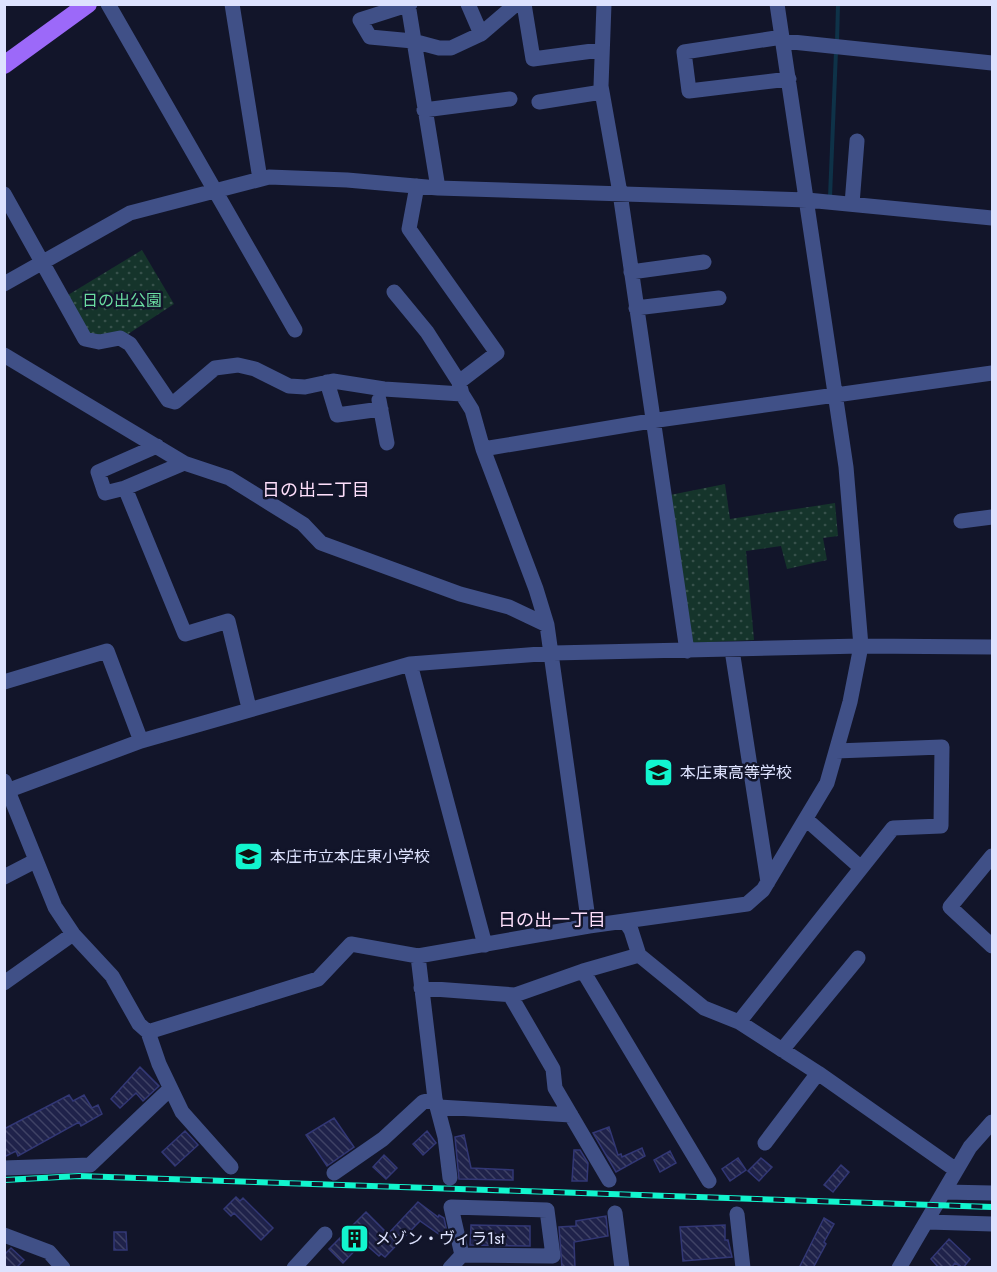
<svg xmlns="http://www.w3.org/2000/svg" width="997" height="1272" font-family="Jost,'Noto Sans JP',sans-serif">
<defs>
<pattern id="green-dots" width="8" height="8" patternUnits="userSpaceOnUse" patternTransform="scale(1.5)"><rect width="8" height="8" fill="#15342b"/><path d="M2 2h.1M6 6h.1" fill="none" stroke="#37514b" stroke-width="1.8" stroke-linecap="round"/></pattern>
<pattern id="building-back-hatch" width="6" height="6" patternUnits="userSpaceOnUse" patternTransform="scale(1.5)"><rect width="6" height="6" fill="#1f224a"/><path d="M-1 5l2 2M0 0l6 6M5-1l2 2" fill="none" stroke="#3f4265"/></pattern>
</defs>
<rect width="100%" height="100%" fill="#12152a"/>
<path fill="url(#green-dots)" d="M142,250L174,304L125,336H90L68,295Z
M725,484L730,519L835,503L838,536L823,538L827,560L787,569L781,546L746,551L754,640L691,643L670,495Z"/>
<g fill="none" stroke-linecap="round" stroke-linejoin="round">
<path stroke="#0e3248" stroke-width="4" d="M837,43L838,4
M830,197L836,51"/>
</g>
<path fill="url(#building-back-hatch)" stroke="#323775" stroke-width="1.5" d="M140,1067L159,1086L143,1101L136,1093L120,1108L111,1099Z
M69,1095L73,1101L84,1095L92,1108L98,1105L102,1114L81,1126L79,1122L18,1156L16,1151L4,1157V1129Z
M334,1118L354,1147L327,1166L306,1135Z
M609,1127L618,1155L621,1154L622,1157L642,1148L645,1156L616,1172L593,1133Z
M185,1131L198,1145L175,1166L162,1152Z
M427,1131L436,1143L423,1155L413,1144Z
M464,1135L471,1168L513,1170V1180L459,1179L455,1137Z
M574,1150H580L588,1163L587,1181H572Z
M670,1151L676,1163L660,1172L654,1160Z
M384,1155L397,1168L386,1179L373,1167Z
M738,1158L746,1170L730,1181L722,1169Z
M761,1158L772,1167L759,1181L748,1171Z
M841,1165L849,1172L833,1192L824,1185Z
M236,1197L240,1201L243,1198L273,1228L261,1240L234,1213L231,1216L224,1209Z
M418,1202L438,1217L439,1215L444,1218L447,1232L443,1237L420,1221L385,1257L381,1254L379,1256L363,1242L343,1263L329,1249L366,1212L388,1234Z
M606,1216L608,1236L574,1242L575,1268H562L559,1227L576,1226V1221Z
M824,1218L834,1224L824,1242L826,1244L813,1268H799Z
M471,1225L530,1226V1246L470,1245Z
M725,1225V1240H728L732,1257L683,1261L680,1227Z
M114,1232H126L127,1250H114Z
M949,1239L970,1259L963,1268L955,1263L951,1268H939L931,1259Z
M11,1248L24,1260L16,1268H4V1255Z"/>
<g fill="none" stroke-linecap="round" stroke-linejoin="round">
<path stroke="#405087" stroke-width="15" d="M108,4L295,330
M232,4L260,179
M408,4L438,188
M410,4L360,20L370,37L413,41L439,48H451L481,34L516,4
M468,4L481,34
M524,4L533,59L600,50
M604,4L601,86L620,193L687,651
M782,37L684,52L689,91L789,79
M783,41L992,63
M539,102L602,92
M424,110L510,99
M417,186L409,229L497,353L459,382L462,394L472,410L483,449L536,589L547,625L589,926
M4,194L85,339L99,342L120,338L130,344L168,400L175,402L215,368L238,365L255,369L289,386L305,387L333,381L384,389L462,394
M852,204L857,141
M631,272L704,262
M4,284L130,213L269,177L347,180L438,188L807,200L992,218
M394,292L427,332L459,382
M636,308L719,298
M4,355L184,463L229,478L303,524L321,543L460,594L509,607L547,625
M327,382L337,415L381,409
M379,400L387,443
M483,449L651,421L992,373
M184,463L125,488L185,634L228,621L249,708
M125,488L105,493L98,472L157,446
M961,521L992,517
M732,650L768,882
M410,664L485,945
M4,682L107,651L141,741
M4,781L55,907L73,934L112,976L139,1024L148,1032L318,979L351,944L418,956L589,926L747,904L763,890L827,783L850,702L861,646L846,467L777,4
M4,792L141,741L410,664L553,653L861,646L992,647
M807,820L860,867
M992,856L950,907L992,946
M4,877L35,861
M625,921L631,930L639,955L704,1008L739,1022L818,1073L956,1170
M418,956L435,1099L445,1137L450,1178
M583,971L709,1181
M4,983L73,934
M421,988L515,995L583,971L639,955
M510,995L553,1069L555,1088L609,1180
M739,1022L893,828L941,826L942,747L836,751
M148,1032L159,1064L182,1112L231,1167
M782,1050L858,958
M439,1107L571,1115
M765,1143L818,1073
M4,1168L90,1165L170,1089
M334,1173L383,1139L423,1102L435,1099
M945,1192L992,1193
M615,1213L622,1268
M737,1214L743,1268
M928,1222L992,1224
M4,1235L49,1252L63,1268
M294,1268L325,1234
M450,1268L462,1255L553,1256L547,1210L451,1207L462,1255
M899,1268L970,1147L992,1122"/>
<path stroke="#9c69f9" stroke-width="18" d="M4,65L88,4"/>
<defs>
<path id="rail" d="M4,1180L79,1176L992,1207"/>
</defs>
<use href="#rail" stroke="#12f5ce" stroke-width="6"/>
<use href="#rail" stroke="#12152a" stroke-width="4" stroke-dasharray="11" stroke-linecap="butt"/>
</g>
<defs>
<symbol id="school-square" viewBox="-11 -11 22 22"><rect x="-9" y="-9" width="18" height="18" rx="4" fill="#12f5ce" stroke="#12152a"/><path d="M0-5L7-2L0 1L-7-2ZM-4 1L0 2.5L4 1V4Q0 6-4 4Z" fill="#111"/></symbol>
<symbol id="building-square" viewBox="-11 -11 22 22"><rect x="-9" y="-9" width="18" height="18" rx="4" fill="#12f5ce" stroke="#12152a"/><path d="M-4-6H4V6H1V3H-1V6H-4ZM-2.5-4.3h1.7v1.8h-1.7ZM.8-4.3h1.7v1.8H.8ZM-2.5-1h1.7V.8h-1.7ZM.8-1h1.7V.8H.8Z" fill="#111"/></symbol>
</defs>
<g fill-rule="evenodd">
<use href="#school-square" x="642" y="756" width="33" height="33"/>
<use href="#school-square" x="232" y="840" width="33" height="33"/>
<use href="#building-square" x="338" y="1222" width="33" height="33"/>
</g>
<g text-anchor="middle" dominant-baseline="central" stroke-width="5" stroke-linejoin="round" paint-order="stroke">
<g font-size="16" fill="#6adca1" stroke="#12152a">
<text x="122" y="300">日の出公園</text>
</g>
<g font-size="16" fill="#dde2fe" stroke="#12152a" text-anchor="start">
<text x="680" y="772">本庄東高等学校</text>
<text x="270" y="856">本庄市立本庄東小学校</text>
<text x="375" y="1238">メゾン・ヴィラ1st</text>
</g>
<g font-size="18" fill="#fedffb" stroke="#12152a">
<text x="316" y="490">日の出二丁目</text>
<text x="552" y="920">日の出一丁目</text>
</g>
</g>
<rect width="997" height="1272" fill="none" stroke="#dde2fe" stroke-width="12"/>
</svg>
